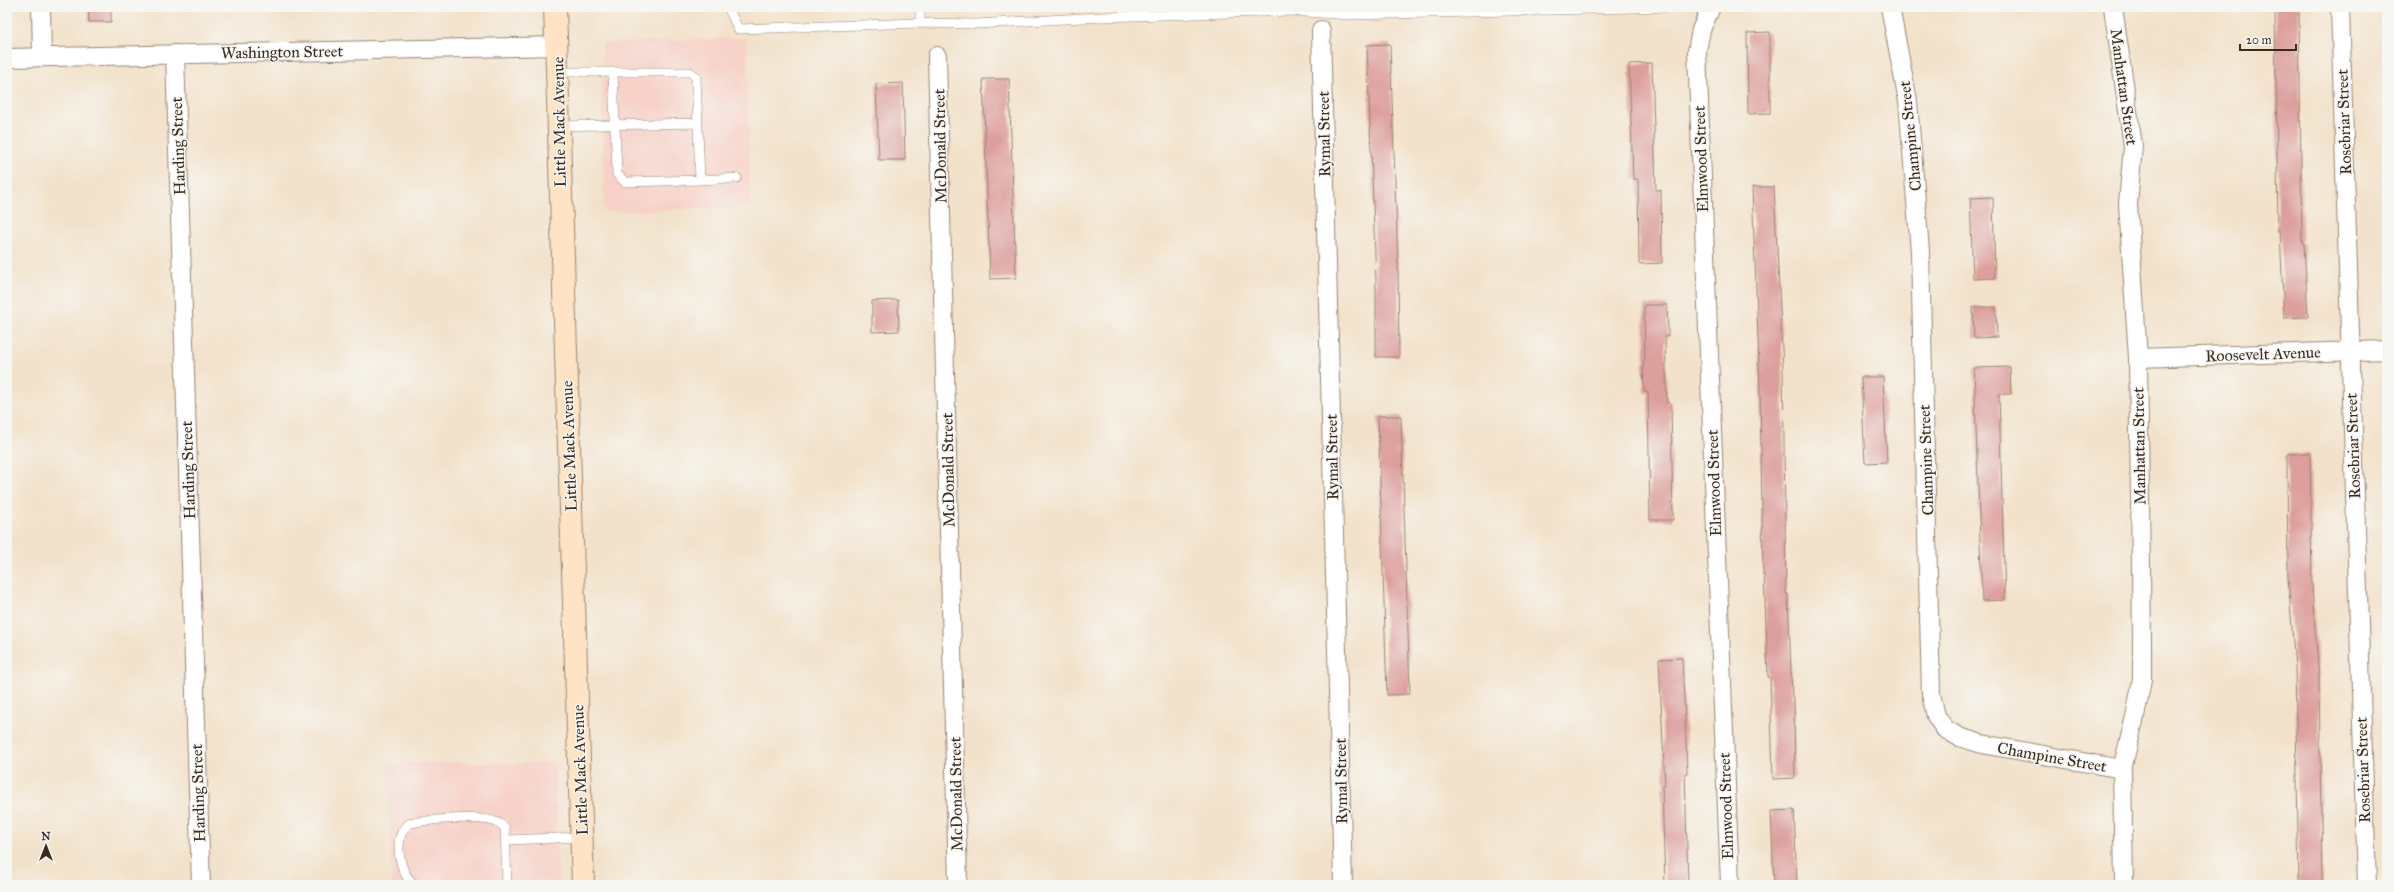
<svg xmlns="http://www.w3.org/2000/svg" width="2394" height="892" font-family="'IM FELL Great Primer',serif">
<rect width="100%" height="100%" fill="#f6f6f2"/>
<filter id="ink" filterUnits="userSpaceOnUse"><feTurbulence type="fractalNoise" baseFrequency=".025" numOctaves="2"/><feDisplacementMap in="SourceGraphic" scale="8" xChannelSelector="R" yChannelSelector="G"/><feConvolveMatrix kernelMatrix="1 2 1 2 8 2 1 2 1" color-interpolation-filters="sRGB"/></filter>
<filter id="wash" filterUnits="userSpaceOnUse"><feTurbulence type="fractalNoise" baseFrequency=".012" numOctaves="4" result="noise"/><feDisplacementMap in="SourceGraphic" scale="16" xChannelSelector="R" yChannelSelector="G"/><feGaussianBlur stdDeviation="0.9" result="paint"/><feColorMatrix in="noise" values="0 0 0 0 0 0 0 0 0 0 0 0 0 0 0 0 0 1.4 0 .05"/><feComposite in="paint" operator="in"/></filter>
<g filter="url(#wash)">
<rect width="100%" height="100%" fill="#f3e2cb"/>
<path fill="#f7d1c8" d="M747,38L750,207L604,212L602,43Z
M388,763H555L558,885H392Z"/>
<g id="blocks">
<path fill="#dd9f9d" d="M88,7H111V22H89Z
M2275,7H2299L2302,243H2304L2308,317L2284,318L2280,231H2278Z
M1770,32V113L1748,114L1747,33Z
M1390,44L1398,263L1399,357H1376V280L1367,45Z
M1652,63L1656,190H1661L1662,263L1639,264L1638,179H1633L1629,64Z
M983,79H1009L1016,278L990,279Z
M903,83L905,160H879L876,84Z
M1752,187H1774L1783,369L1786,594H1788L1792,698H1794L1795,778L1773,779L1770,677H1768L1764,575H1763L1760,389Z
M1993,197L1995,278L1973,279L1970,198Z
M898,300L899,331L872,332V301Z
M1644,305H1667L1668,336H1665L1667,403H1671L1673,520H1650L1648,392H1644L1643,361H1645Z
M1973,307H1996L1997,337L1974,338Z
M2010,367L2011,394H1999L2005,600L1982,601L1974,368Z
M1861,377H1883L1887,462L1865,463Z
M1378,416H1401L1410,694L1387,695Z
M2310,453L2312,589L2319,679L2322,885H2299L2295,667L2288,577L2287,454Z
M1682,658L1686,742L1687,773H1685L1688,885H1665L1662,786H1665L1659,659Z
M1794,810L1797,885H1774L1771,811Z"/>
</g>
</g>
<g filter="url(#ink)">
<use href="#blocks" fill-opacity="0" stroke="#978674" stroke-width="1"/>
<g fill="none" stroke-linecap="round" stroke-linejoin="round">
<defs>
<path id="service" d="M728,7L738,29L920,23L976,24L1101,17L1292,11L1349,15L1672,7
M920,7V23
M558,72H690L696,77L700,180L625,182L617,174L613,73
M558,126L698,123
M700,180L737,178
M507,840L582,837
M416,885C401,877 395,848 402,832C403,829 408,825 410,823C430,820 493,812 505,828L507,885"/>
<path id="minor" d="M41,7L42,57
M1711,7L1701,30L1697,51L1730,885
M1890,7L1908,101L1920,252L1931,694L1936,716L1945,729L1959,737L1982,744L2122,769
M2113,7L2133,146L2128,204L2138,358L2142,641V679L2135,717L2122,769L2124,885
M2340,7L2367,885
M1321,30L1343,885
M175,54L201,885
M937,56L958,885
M7,58L557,46
M2138,358L2387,350"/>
<path id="secondary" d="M555,7L583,885"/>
</defs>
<use href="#service" stroke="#978674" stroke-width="10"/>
<use href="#minor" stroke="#978674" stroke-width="20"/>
<use href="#secondary" stroke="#978674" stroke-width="24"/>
<use href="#service" stroke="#fff" stroke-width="9"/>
<use href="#minor" stroke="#fff" stroke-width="18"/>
<use href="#secondary" stroke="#fee4c5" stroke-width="22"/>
</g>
</g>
<g text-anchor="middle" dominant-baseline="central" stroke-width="3" stroke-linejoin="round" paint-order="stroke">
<g font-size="16" fill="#3b2a1e" stroke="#f6f6f2">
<text transform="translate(282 52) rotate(-1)">Washington Street</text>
<text transform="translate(2124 87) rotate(82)">Manhattan Street</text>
<text transform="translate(559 122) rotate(-91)">Little Mack Avenue</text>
<text transform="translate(2344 122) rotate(-92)">Rosebriar Street</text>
<text transform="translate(1324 134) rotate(-91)">Rymal Street</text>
<text transform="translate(1910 136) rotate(-96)">Champine Street</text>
<text transform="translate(178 146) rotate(-92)">Harding Street</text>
<text transform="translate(940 146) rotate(-91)">McDonald Street</text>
<text transform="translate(1701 159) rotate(-92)">Elmwood Street</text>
<text transform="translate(2263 354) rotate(-2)">Roosevelt Avenue</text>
<text transform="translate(569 446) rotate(-92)">Little Mack Avenue</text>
<text transform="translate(2139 446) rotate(-91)">Manhattan Street</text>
<text transform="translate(2353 446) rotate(-92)">Rosebriar Street</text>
<text transform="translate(1332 457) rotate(-91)">Rymal Street</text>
<text transform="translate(1926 460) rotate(-92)">Champine Street</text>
<text transform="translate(188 470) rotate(-92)">Harding Street</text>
<text transform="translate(948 470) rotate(-91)">McDonald Street</text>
<text transform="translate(1714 483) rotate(-92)">Elmwood Street</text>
<text transform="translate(2052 757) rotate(10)">Champine Street</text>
<text transform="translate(580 770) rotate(-92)">Little Mack Avenue</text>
<text transform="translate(2363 770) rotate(-92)">Rosebriar Street</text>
<text transform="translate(1341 781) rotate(-91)">Rymal Street</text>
<text transform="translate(198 793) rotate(-92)">Harding Street</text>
<text transform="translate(956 794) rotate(-91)">McDonald Street</text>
<text transform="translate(1726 806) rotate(-92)">Elmwood Street</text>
</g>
</g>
<rect width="2394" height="892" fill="none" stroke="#f6f6f2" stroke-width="24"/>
<g transform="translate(46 846)" stroke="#f6f6f2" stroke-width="3" paint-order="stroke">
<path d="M0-3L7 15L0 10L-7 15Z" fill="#3b2a1e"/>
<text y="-6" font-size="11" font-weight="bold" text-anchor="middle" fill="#3b2a1e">N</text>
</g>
<path d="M2240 44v6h56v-6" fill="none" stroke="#3b2a1e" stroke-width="2"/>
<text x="2246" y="44" font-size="12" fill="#3b2a1e" stroke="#f6f6f2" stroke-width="3" paint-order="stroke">20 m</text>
</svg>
